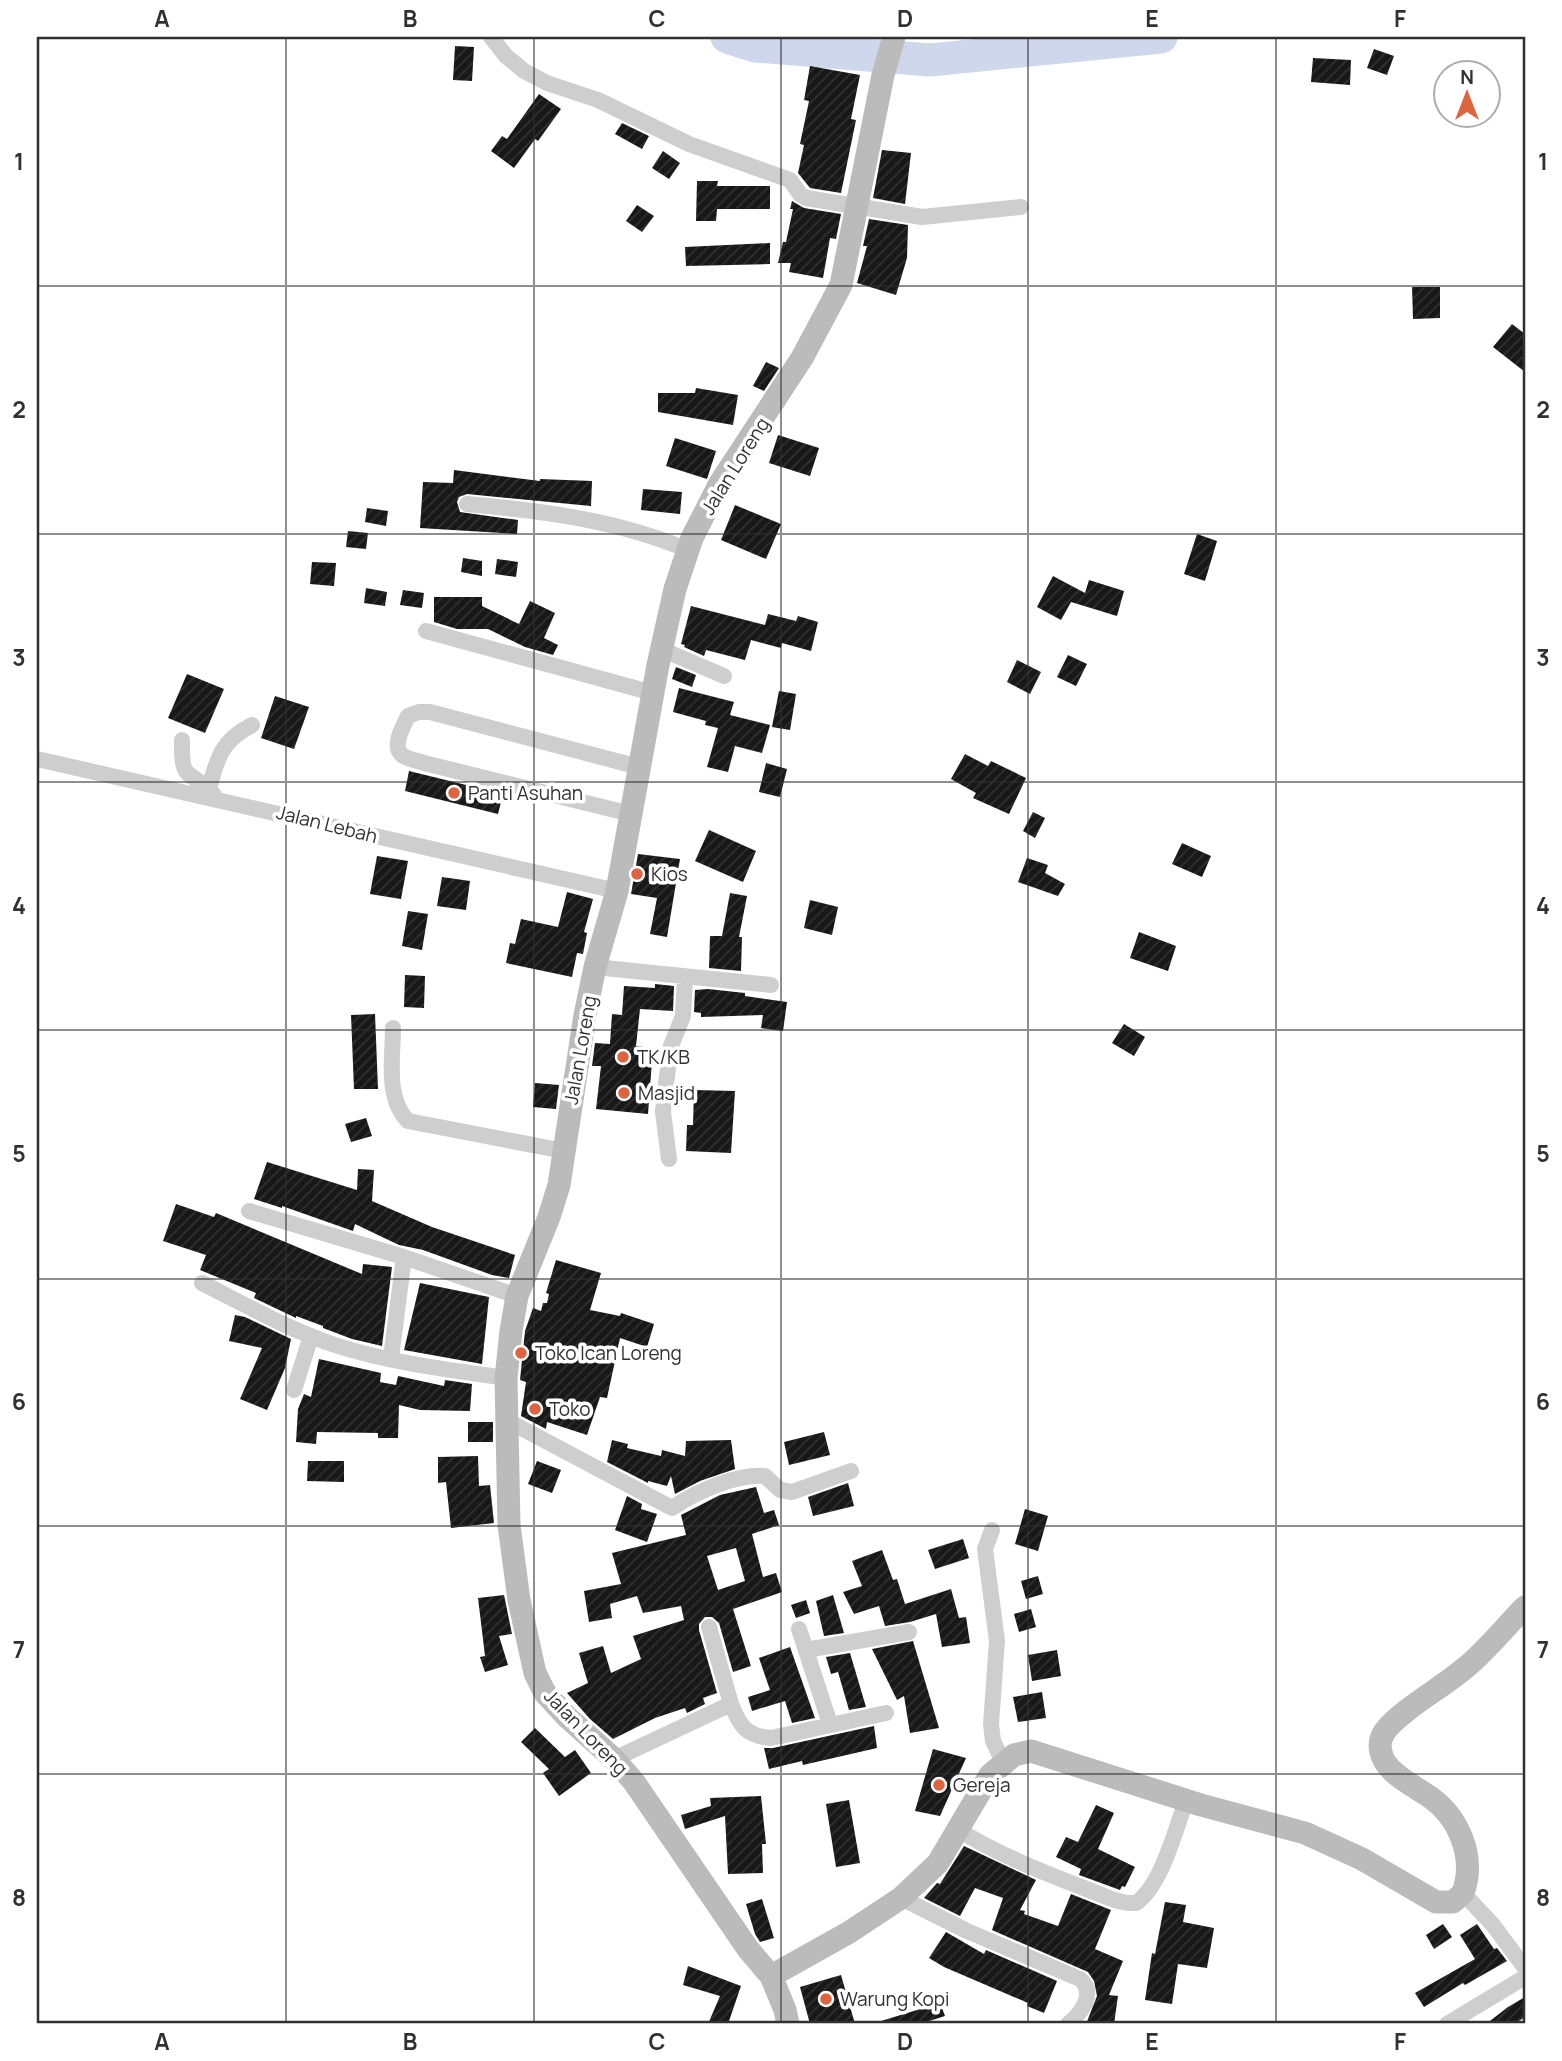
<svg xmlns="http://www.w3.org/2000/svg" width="1562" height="2061" font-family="Manrope,sans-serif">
<defs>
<pattern id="building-hatch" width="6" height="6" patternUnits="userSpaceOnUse" patternTransform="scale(1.75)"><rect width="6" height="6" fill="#181818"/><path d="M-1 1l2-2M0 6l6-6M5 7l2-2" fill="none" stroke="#313131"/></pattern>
</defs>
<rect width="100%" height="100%" fill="#fff"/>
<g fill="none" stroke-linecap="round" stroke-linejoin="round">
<path stroke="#ced7eb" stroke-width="33" d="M727,37L755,46L930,60L1161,37"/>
</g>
<path fill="url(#building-hatch)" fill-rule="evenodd" d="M455,46L474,47L472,81L453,80Z
M1374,49L1394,56L1387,75L1367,68Z
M1313,58L1351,60L1350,85L1311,82Z
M810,66L860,75L851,119L856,120L841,193L810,188L798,173L804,145L800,144L809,101L804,100Z
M539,94L561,109L538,141L535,139L514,168L491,151L502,136L507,139Z
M622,123L649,136L642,149L615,134Z
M882,150L911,153L905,204L873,198Z
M663,151L680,163L669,179L652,168Z
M697,181H718L717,186H770V209H717L716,221H696Z
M792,201L804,208L841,214L836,239L830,238L823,278L789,272L791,263H778L783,242H786L793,209H790Z
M637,205L654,216L642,232L626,221Z
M869,219L908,225L907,258L896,295L857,283L867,246H863Z
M770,243V264L686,266L685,247Z
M1412,287H1440V318L1413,319Z
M1512,324L1525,334V372L1493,347Z
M766,362L779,368L764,391L753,386Z
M696,388L738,395L733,425L658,412V393H695Z
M778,435L819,448L810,476L769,463Z
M675,438L716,451L707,479L666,466Z
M454,470L540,481V479L592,481L591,506L467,494L459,497L457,502L460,512L518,520L517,534L420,528L423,482L453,483Z
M643,489L682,492L680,514L641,510Z
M735,505L781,524L766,559L721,540Z
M367,508L388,511L386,526L365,522Z
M348,531L368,533L366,549L346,547Z
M1197,534L1217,541L1205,581L1184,574Z
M463,558L482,561V576L461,572Z
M497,559L518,562L516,577L495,574Z
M312,562L336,563L334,586L310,584Z
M1053,576L1085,593L1089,580L1124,591L1117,616L1071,602L1061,620L1037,607Z
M366,588L387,592L385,606L364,603Z
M403,590L424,593L422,608L400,605Z
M434,597H482V606L519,624L530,601L555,613L544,638L558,645L553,655L525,647L488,629H457L434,622Z
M691,606L765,625L768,614L796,621L798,616L818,622L811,651L782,643L781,648L751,640L745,660L706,650L704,656L684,647L685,645L681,644Z
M1068,655L1087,664L1076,686L1057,677Z
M1017,660L1041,672L1030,694L1007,682Z
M676,667L696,675L692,687L672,679Z
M187,674L224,689L205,733L168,718Z
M679,688L734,702L730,715L770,725L762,753L735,746L728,772L707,767L718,728L705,725L706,721L673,712Z
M779,691L796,694L790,730L772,727Z
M275,696L309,707L294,749L261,738Z
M965,754L988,766L991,761L1026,778L1009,814L973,798L976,793L951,779Z
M766,763L787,769L780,797L759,792Z
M409,771L503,794L498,814L405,791Z
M1033,812L1045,818L1035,838L1023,831Z
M709,830L756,851L743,882L695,861Z
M1182,843L1211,856L1202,877L1172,864Z
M638,854L680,859L667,937L650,934L657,898L631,894Z
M377,856L408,861L401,899L370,894Z
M1027,858L1048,865L1045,873L1065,884L1058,896L1018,882Z
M442,877L470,881L466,910L437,906Z
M567,892L593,899L584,932L587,933L583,954L577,953L572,977L506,963L510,943L515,944L521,919L558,927Z
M730,893L747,896L739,937H742L741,971L709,968L710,936H722Z
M810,900L838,907L832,935L804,928Z
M408,911L428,914L422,950L402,946Z
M1139,932L1176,946L1168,971L1130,958Z
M405,975L425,976L424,1008L404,1007Z
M655,984L674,986L673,1011L640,1009L636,1046L653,1048L648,1114L596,1109L601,1066H592L595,1043L610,1044L612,1014L622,1015L624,986L655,988Z
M708,989L745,993V996L787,1002L783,1031L761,1028L763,1015L701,1017V1013L694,1012L695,990Z
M375,1014L378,1089H354L351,1015Z
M1124,1024L1145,1037L1134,1056L1112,1043Z
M535,1083L559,1085L556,1109L533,1107Z
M694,1090L735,1091L731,1153L686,1151L687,1125H693Z
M366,1118L372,1136L351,1142L345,1124Z
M267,1162L357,1190L358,1169L374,1170L372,1201L432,1227L515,1255L509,1278L492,1275L423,1250L399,1245L355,1224L353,1231L282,1206V1208L254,1199Z
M176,1204L214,1217L216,1213L362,1274L363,1264L392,1267L382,1346L352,1339L323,1328V1326L296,1316V1318L254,1298L256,1293L200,1270L206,1255L163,1241Z
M556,1260L601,1273L590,1310L620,1316L621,1313L654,1324L647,1347L620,1338L607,1398L600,1397L587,1435L547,1422L546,1429L521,1416L526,1382L520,1380L525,1331L533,1308L541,1311L543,1303H547L549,1294L546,1293Z
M420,1283L489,1297L482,1364L404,1350Z
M235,1315L245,1317L291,1339L285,1368L267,1410L240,1399L262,1348L229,1341Z
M319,1359L381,1373L380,1382L396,1385L398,1376L444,1386L445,1380L472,1384L470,1411L420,1410L399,1405L398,1438H378V1433L317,1432L316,1444L296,1442L298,1409L304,1394L311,1397Z
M468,1422H493V1442H468Z
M824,1432L830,1455L789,1465L784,1442Z
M612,1440L628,1444L627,1448L661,1456L662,1450L685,1456L686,1441L731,1440L735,1469L700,1481L675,1494L671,1476L667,1486L648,1481V1483L607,1462Z
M478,1456L479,1486L490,1485L494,1523L451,1528L446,1482L438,1483V1457Z
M308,1461H344V1482L307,1481Z
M537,1461L561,1470L552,1493L528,1484Z
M848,1483L854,1506L813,1516L808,1497Z
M756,1487L764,1513L774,1510L779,1525L752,1534L763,1577L776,1573L782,1592L733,1609L751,1666L733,1672L719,1623L712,1617H705L699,1624V1630L717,1693L703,1698L705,1704L687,1713L685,1708L655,1718L613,1739L590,1719L567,1693L588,1683L579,1653L603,1646L611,1673L641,1659L633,1636L684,1620L681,1606L643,1613L637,1596L610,1604L612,1618L589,1622L584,1591L621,1584L612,1553L686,1535L681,1515L720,1495ZM736,1548L745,1581L718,1590L707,1556Z
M627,1496L642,1504L641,1509L657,1514L647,1542L615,1530Z
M1025,1509L1048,1516L1038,1551L1015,1544Z
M963,1539L969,1558L935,1569L928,1550Z
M882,1550L893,1580L897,1579L905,1604L951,1589L959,1618L966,1617L970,1643L942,1647L936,1614L910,1622L885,1626L879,1606L854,1614L843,1592L862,1586L852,1561Z
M1038,1576L1043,1594L1026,1599L1021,1581Z
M504,1595L512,1634L499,1636L508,1665L485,1672L480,1657L485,1656L478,1598Z
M833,1595L844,1633L824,1636L816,1601Z
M806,1600L810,1613L796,1618L791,1605Z
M1031,1609L1036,1627L1019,1632L1014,1614Z
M913,1641L939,1728L910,1733L904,1696L897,1700L872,1649Z
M790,1647L815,1718L792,1723L785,1701L752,1711L748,1697L770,1690L759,1658Z
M1057,1650L1061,1676L1032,1681L1028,1655Z
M850,1653L866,1707L849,1710L838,1672L831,1674L826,1657Z
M1042,1692L1046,1718L1018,1722L1013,1697Z
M874,1726L877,1748L803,1765L802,1761L769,1769L764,1748H773Z
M535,1728L565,1757L575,1750L591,1773L559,1796L543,1773L549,1769L521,1742Z
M933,1749L966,1758L940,1816L915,1811Z
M761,1796L766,1844H762L763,1873L728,1874L725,1816L685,1829L681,1815L711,1806L710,1798Z
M849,1800L860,1863L836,1867L826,1804Z
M1096,1805L1114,1813L1098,1849L1135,1867L1125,1887L1122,1886L1120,1890L1079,1875L1081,1869L1056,1857L1066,1837L1078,1842Z
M964,1846L1036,1880L1020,1910L1025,1911L1024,1914L1058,1926L1071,1894L1111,1910L1095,1949L1123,1961L1109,1995L1118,1996L1114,2024H1086L1097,1996L1094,1981L1088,1972L992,1930L1003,1898L975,1888L960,1916L924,1898L937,1883L940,1884Z
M762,1899L774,1938L760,1942L755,1934L746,1904Z
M1165,1902L1186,1905L1183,1922L1214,1928L1207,1968L1178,1964L1172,2004L1145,2000L1152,1953L1155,1954Z
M1443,1924L1452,1937L1434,1949L1426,1935Z
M1477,1924L1494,1949L1497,1948L1507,1961L1465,1985L1463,1983L1424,2007L1415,1993L1475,1959L1460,1935Z
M946,1932L984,1954L986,1950L1057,1981L1044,2013L1027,2006L1028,2003L944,1967L929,1958Z
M688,1966L741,1986L728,2024H708L720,1996L683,1985Z
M841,1975L855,2024H810L800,1987Z
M1525,1997V2017L1514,2024H1486L1508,2007Z
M940,2003L945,2016L920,2024H882L881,2021Z"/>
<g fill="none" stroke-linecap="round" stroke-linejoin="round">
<path stroke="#cecece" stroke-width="16" d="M491,37L506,56L524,71L547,83L598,100L689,144L790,180L800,194L806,198L922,217L1021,207
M467,504C543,511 617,520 688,550
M426,631L653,693
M661,649L724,676
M182,740C181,785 189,767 214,795
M37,759L617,891
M209,789C217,758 222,740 252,725
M631,814L424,763C418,761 407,759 402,755C391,746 404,725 408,716L419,712H430L639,767
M595,967L771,985
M393,1028C393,1058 385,1098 408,1121L564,1151
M669,1159L663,1112L665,1091L671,1046L683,1016L685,977
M249,1211L404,1257L517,1296
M202,1283C246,1305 291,1331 338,1346C392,1363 450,1370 506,1378
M391,1358L404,1257
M294,1390L311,1336
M508,1421L672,1508C696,1492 735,1474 765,1476L780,1490L792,1492L851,1471
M992,1530L985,1549L997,1641L991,1724L993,1741L1003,1762
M799,1629L830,1724
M806,1650L909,1632
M731,1704C740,1726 746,1736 771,1738L886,1713
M614,1759L731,1704L709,1627
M957,1829C997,1854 1040,1871 1084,1888C1100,1894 1118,1904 1136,1903C1162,1885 1175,1830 1186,1801
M1463,1893L1493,1925L1525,1968
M901,1898L967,1931L1080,1979C1096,1993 1082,2013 1068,2024
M1447,2024L1525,1977"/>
<path stroke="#bbb" stroke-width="23" d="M771,1976L848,1933L901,1898L938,1863L990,1775L1014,1755L1031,1751L1201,1805L1305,1833L1362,1859L1436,1902H1453L1463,1893C1476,1857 1459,1816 1427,1795C1412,1785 1384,1771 1381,1752C1379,1745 1381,1737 1385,1731C1401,1710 1443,1687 1465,1668C1487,1650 1505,1627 1525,1607
M788,2024L785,2010L771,1976L748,1949L634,1782L614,1759L567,1717L545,1693L535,1673L519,1600L509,1525L506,1378L511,1331L517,1296L549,1217L559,1185L585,1015L595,967L617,891L658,665L675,589L692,538L720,483L802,358L841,285L883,75L894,37"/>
</g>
<path fill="none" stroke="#313131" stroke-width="2" stroke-opacity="0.55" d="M286,37V2024M534,37V2024M781,37V2024M1028,37V2024M1276,37V2024M37,286H1525M37,534H1525M37,782H1525M37,1030H1525M37,1279H1525M37,1526H1525M37,1774H1525"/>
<g fill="#dd643e" stroke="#fff" stroke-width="2.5">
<circle cx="454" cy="793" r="7"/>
<circle cx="637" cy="874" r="7"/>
<circle cx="623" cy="1057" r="7"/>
<circle cx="624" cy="1093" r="7"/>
<circle cx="521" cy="1353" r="7"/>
<circle cx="535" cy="1409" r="7"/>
<circle cx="939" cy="1785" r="7"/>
<circle cx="826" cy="1999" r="7"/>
</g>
<g text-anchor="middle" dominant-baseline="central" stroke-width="7" stroke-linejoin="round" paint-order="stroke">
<g font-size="19" fill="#313131" stroke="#fff">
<text transform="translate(735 466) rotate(-58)">Jalan Loreng</text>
<text transform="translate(327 824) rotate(14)">Jalan Lebah</text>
<text transform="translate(580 1050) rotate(-80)">Jalan Loreng</text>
<text transform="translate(586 1732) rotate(46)">Jalan Loreng</text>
</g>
<g font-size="19" fill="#313131" stroke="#fff" text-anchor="start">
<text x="468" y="793">Panti Asuhan</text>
<text x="651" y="874">Kios</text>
<text x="637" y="1057">TK/KB</text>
<text x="638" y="1093">Masjid</text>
<text x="535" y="1353">Toko Ican Loreng</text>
<text x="549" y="1409">Toko</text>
<text x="953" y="1785">Gereja</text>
<text x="840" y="1999">Warung Kopi</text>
</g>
</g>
<rect width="1562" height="2061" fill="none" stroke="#ffffff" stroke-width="77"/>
<g transform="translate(1467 94)"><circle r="33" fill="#ffffff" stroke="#adadad" stroke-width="2"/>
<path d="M0-5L12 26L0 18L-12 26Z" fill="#dd643e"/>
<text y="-10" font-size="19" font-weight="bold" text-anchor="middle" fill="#313131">N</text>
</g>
<rect x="38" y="38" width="1486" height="1984" fill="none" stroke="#313131" stroke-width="2.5"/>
<g font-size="23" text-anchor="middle" font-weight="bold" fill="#313131">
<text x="162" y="27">A</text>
<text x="410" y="27">B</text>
<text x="657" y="27">C</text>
<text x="905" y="27">D</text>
<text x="1152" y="27">E</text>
<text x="1400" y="27">F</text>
<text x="19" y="170">1</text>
<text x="1543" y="170">1</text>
<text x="19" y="418">2</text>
<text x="1543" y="418">2</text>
<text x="19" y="666">3</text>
<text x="1543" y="666">3</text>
<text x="19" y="914">4</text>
<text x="1543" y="914">4</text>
<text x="19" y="1162">5</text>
<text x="1543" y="1162">5</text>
<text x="19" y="1410">6</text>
<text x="1543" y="1410">6</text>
<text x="19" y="1658">7</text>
<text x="1543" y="1658">7</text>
<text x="19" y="1906">8</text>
<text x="1543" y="1906">8</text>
<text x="162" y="2050">A</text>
<text x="410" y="2050">B</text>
<text x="657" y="2050">C</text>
<text x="905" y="2050">D</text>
<text x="1152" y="2050">E</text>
<text x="1400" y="2050">F</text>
</g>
</svg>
